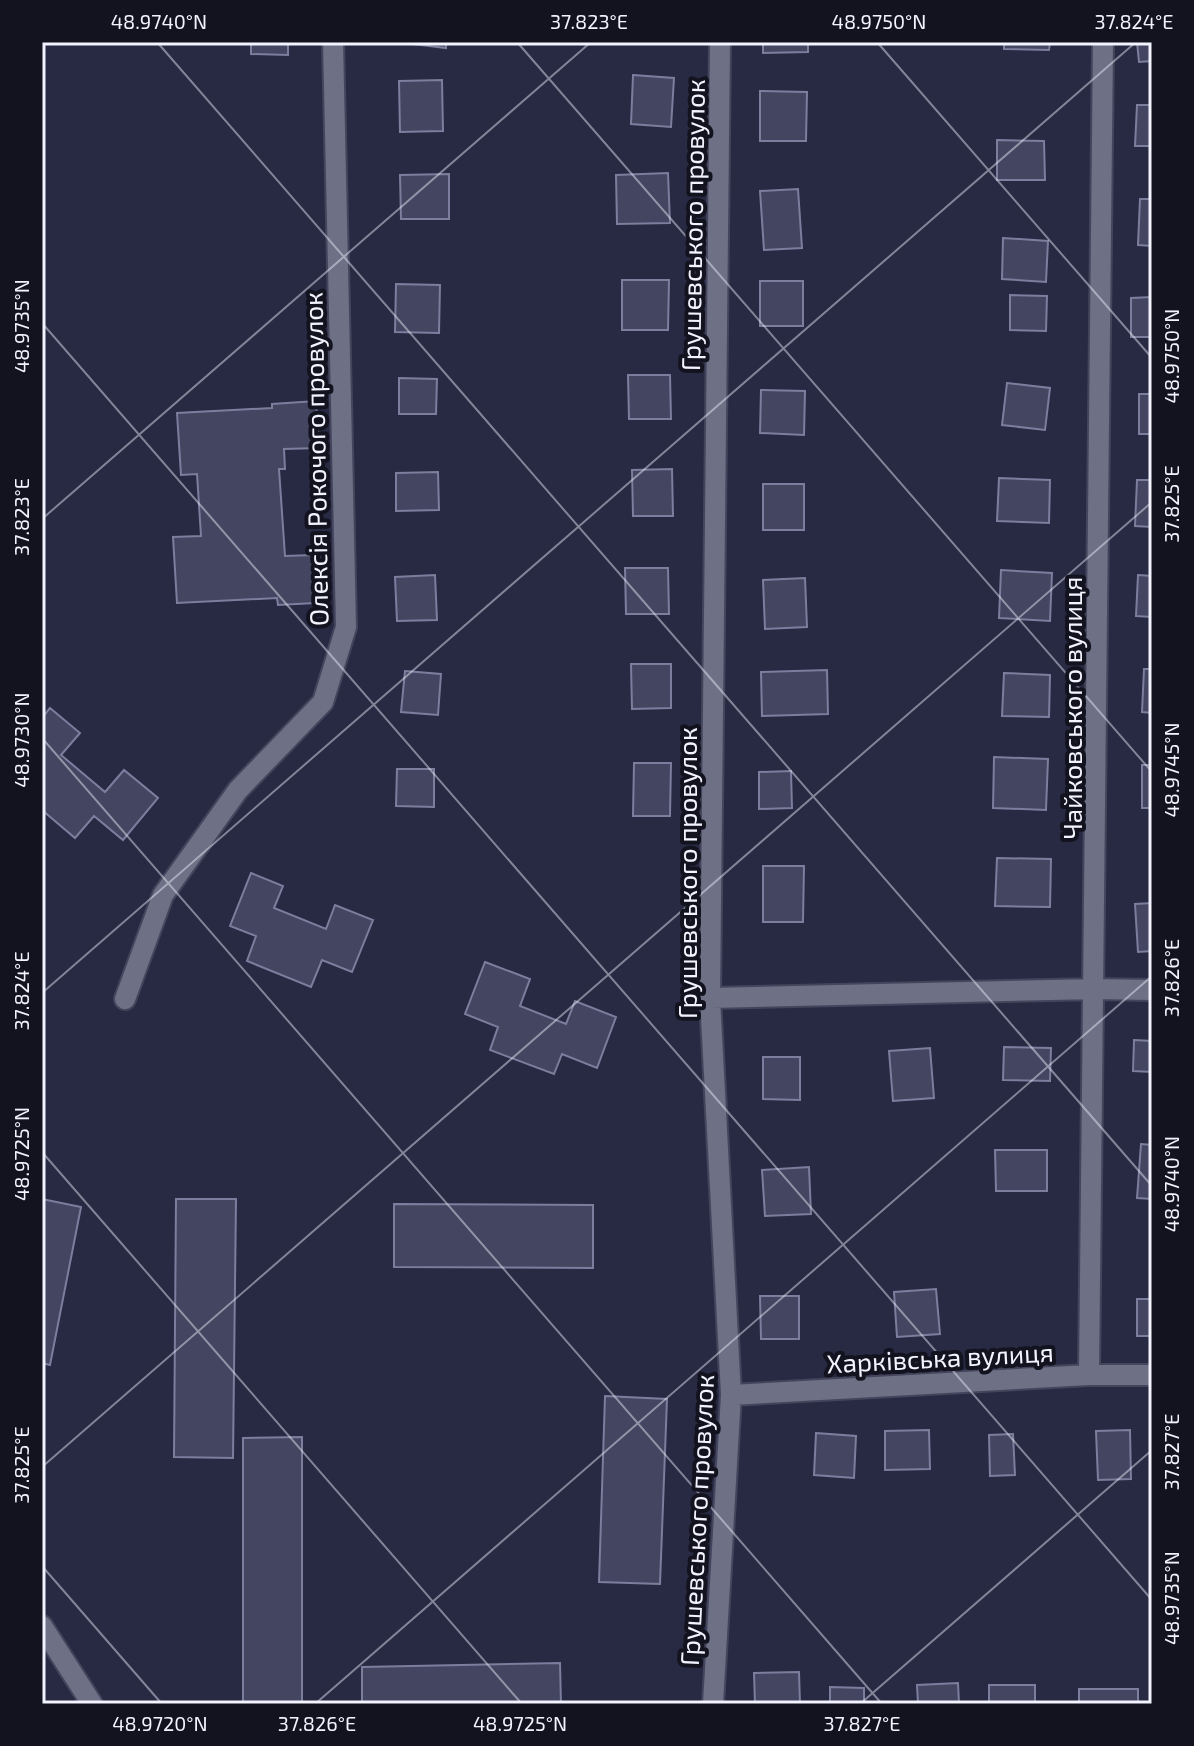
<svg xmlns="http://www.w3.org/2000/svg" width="1194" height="1746" font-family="'Exo 2',sans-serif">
<rect width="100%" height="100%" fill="#282943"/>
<path fill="#444661" stroke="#7b7e9d" stroke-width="2" d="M251,42H288V55L251,54Z
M397,42H446V48Z
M763,42H808V52L763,53Z
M1004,42H1050L1049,50L1004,49Z
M1137,42H1152V61L1139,62Z
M633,75L674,78L671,127L631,124Z
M442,80L443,131L400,132L399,81Z
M760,91L807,92L806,141H760Z
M1137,105H1152V146H1135Z
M997,140L1044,141L1045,180H997Z
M668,173L670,223L617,224L616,175Z
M449,174V219H401L400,175Z
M798,189L802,248L764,250L760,191Z
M1140,199H1152V246L1138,245Z
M1003,238L1048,241L1046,282L1002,279Z
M622,280H669L668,330H622Z
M760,281H803V326H760Z
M396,284L440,285L439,333L395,332Z
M1010,295L1047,296L1046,331L1010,330Z
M1152,297V337H1131V298Z
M628,375H670L671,419H629Z
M399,378L437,379L436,414H399Z
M1007,383L1050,388L1045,430L1002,425Z
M761,390L805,391L804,435L760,433Z
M1139,394H1152V434H1139Z
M316,401L319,448L284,449L285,469H279L285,556L312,555L315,603L278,605L277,598L177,603L173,537L201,536L197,474L181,475L177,413L272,408V404Z
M672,469L673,516H633L632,470Z
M438,472L439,510L396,511V473Z
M999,478L1050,480L1049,523L997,521Z
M1137,480H1152V527L1135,526Z
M763,484H804V530H763Z
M625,568H668L669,614H626Z
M1001,570L1052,573L1050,621L999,618Z
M435,575L437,620L397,621L395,577Z
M1138,575L1152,576V617L1136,616Z
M805,578L807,627L765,629L763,580Z
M631,664H671V708L632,709Z
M1144,669H1152V713L1142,712Z
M827,670L828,714L762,716L761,672Z
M405,671L441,674L438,715L401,712Z
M1004,673L1050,675L1049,717L1002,716Z
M50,708L80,733L61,755L105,792L124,770L158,798L123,840L94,816L75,838L42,810V718Z
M994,757L1048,759L1046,810L993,808Z
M634,763H671L670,816H633Z
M1142,765H1152V808H1142Z
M397,769H434V807L396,806Z
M791,771L792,808L759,809V772Z
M997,858L1051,859L1050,907L995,906Z
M763,866H804L803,922H763Z
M251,873L283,886L274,908L326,929L335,905L373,920L352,972L322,960L311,987L247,961L256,936L230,926Z
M1152,903V951L1138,952L1135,904Z
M485,962L530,979L520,1006L566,1024L575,1001L616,1017L597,1068L562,1054L554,1074L490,1050L498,1027L465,1014Z
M1134,1040L1152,1041V1072L1133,1071Z
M1004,1047L1051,1048L1050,1081L1003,1080Z
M930,1048L934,1098L893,1101L889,1051Z
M763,1057H800V1100L763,1099Z
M1141,1144L1152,1145V1199L1137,1198Z
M995,1150H1047V1191H996Z
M809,1167L811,1214L765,1216L762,1170Z
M42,1199L81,1207L50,1365L42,1363Z
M176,1199H236L233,1458L174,1457Z
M394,1204L593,1205V1268L394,1267Z
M936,1289L940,1334L897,1337L894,1292Z
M760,1296H799V1339H761Z
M1137,1299H1152V1336H1137Z
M605,1396L667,1399L660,1584L599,1582Z
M929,1430L930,1469L885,1470V1431Z
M1130,1430L1131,1479L1098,1480L1096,1431Z
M816,1433L856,1436L854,1478L814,1475Z
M1013,1434L1015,1475L990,1476L989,1435Z
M302,1437V1704H243V1438Z
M560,1663L561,1704H362V1667Z
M799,1672L800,1704H755L754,1673Z
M958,1683L959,1704H918L917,1685Z
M989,1685H1035V1704H989Z
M830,1687L864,1688V1704H830Z
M1079,1689H1138V1704H1079Z"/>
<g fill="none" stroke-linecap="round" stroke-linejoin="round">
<defs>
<path id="minor" d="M710,998L1095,989L1152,990
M125,999L163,895L238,790L323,702L346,627L333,42
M1089,1375L1103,42
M731,1395L1089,1375H1152
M42,1626L92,1704
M713,1704L731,1395L710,998L720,42"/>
</defs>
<use href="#minor" stroke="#44455d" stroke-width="24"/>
<use href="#minor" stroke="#6e7085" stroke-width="20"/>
</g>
<path fill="none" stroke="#f2f3fe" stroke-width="2" stroke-opacity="0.45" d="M157,42L1152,1186M517,42L1152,772M877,42L1152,358M42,45L46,42M42,323L1152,1600M42,519L591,42M42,738L882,1704M42,993L1136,42M42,1152L522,1704M42,1467L1152,502M42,1566L162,1704M315,1704L1152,976M860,1704L1152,1450"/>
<g text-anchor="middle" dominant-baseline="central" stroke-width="8" stroke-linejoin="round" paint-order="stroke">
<g font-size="26" fill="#f2f3fe" stroke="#13131f">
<text transform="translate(692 225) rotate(-89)">Грушевського провулок</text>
<text transform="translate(315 459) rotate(-91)">Олексія Рокочого провулок</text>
<text transform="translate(1071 708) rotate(-90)">Чайковського вулиця</text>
<text transform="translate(686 873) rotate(-90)">Грушевського провулок</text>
<text transform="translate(940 1357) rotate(-3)">Харківська вулиця</text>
<text transform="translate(696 1520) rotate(-87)">Грушевського провулок</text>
</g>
</g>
<rect width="1194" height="1746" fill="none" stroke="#13131f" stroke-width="88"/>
<rect x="44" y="44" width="1106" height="1658" fill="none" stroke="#f2f3fe" stroke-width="3"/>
<g font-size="20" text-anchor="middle" fill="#f2f3fe">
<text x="159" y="29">48.9740°N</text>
<text x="589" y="29">37.823°E</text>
<text x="879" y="29">48.9750°N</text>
<text x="1134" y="29">37.824°E</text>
<text transform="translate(22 326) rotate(-90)" y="7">48.9735°N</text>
<text transform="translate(1172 356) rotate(-90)" y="7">48.9750°N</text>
<text transform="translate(1172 504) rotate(-90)" y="7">37.825°E</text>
<text transform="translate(22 517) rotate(-90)" y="7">37.823°E</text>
<text transform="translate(22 740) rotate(-90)" y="7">48.9730°N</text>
<text transform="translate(1172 770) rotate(-90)" y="7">48.9745°N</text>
<text transform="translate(1172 978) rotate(-90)" y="7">37.826°E</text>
<text transform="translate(22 991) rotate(-90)" y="7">37.824°E</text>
<text transform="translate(22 1154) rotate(-90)" y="7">48.9725°N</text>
<text transform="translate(1172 1184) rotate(-90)" y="7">48.9740°N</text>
<text transform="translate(1172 1452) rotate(-90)" y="7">37.827°E</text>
<text transform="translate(22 1465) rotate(-90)" y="7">37.825°E</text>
<text transform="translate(1172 1598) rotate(-90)" y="7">48.9735°N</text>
<text x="160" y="1731">48.9720°N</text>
<text x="317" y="1731">37.826°E</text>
<text x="520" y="1731">48.9725°N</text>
<text x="862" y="1731">37.827°E</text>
</g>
</svg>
